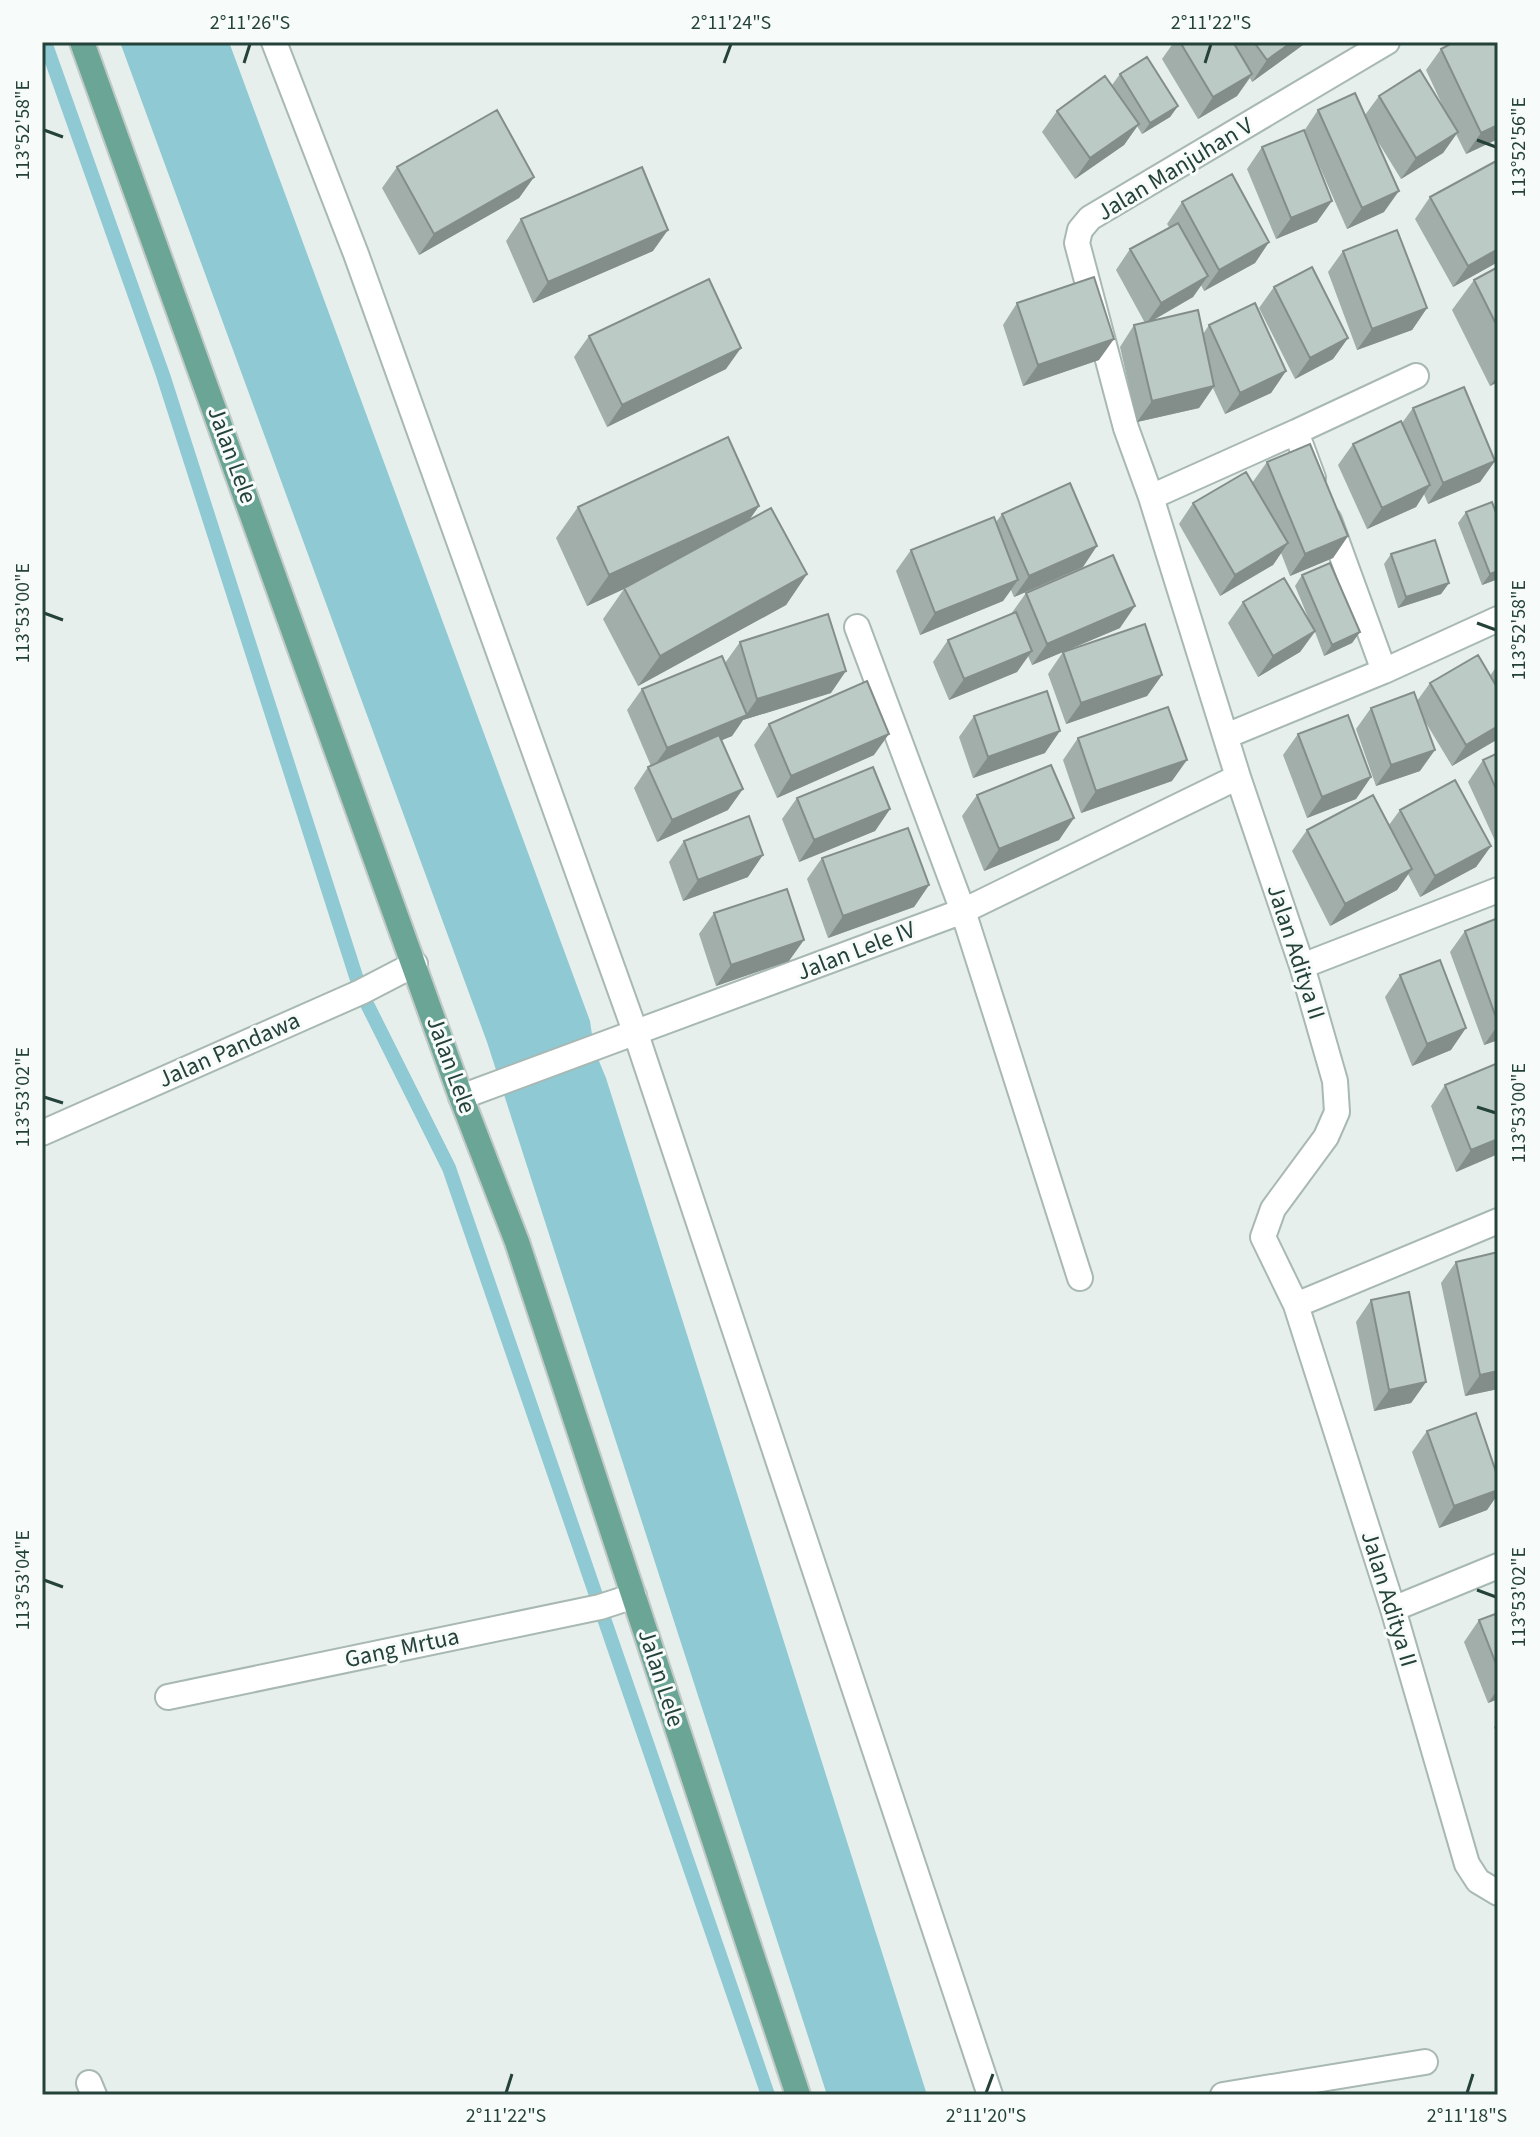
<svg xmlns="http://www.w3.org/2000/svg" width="1540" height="2137" font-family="'Source Sans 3',sans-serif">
<rect width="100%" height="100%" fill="#e6efeb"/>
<path fill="#8ec9d4" d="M120,42H229L590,1021L594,1049L606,1078L927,2095H827L487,1042Z"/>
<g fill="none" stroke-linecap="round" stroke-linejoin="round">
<path stroke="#8ec9d4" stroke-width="14" d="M45,42L163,375L361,992L449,1168L768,2095"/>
<defs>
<path id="minor" d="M274,42L356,254L636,1034L990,2095
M1296,432L1416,376
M1313,478L1296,432L1151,497L1238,777L1302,966L1335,1081L1337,1112L1326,1137L1273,1209L1263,1237L1296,1305L1393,1609L1467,1864L1478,1881L1498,1893
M1151,497L1126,428L1077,243L1080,230L1090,218L1387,42
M1329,520L1384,671L1498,619
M857,627L963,911L1080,1278
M1226,736L1384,671
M1302,966L1498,890
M461,1097L963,911L1238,777
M42,1133L361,992L415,964
M1296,1305L1498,1221
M1393,1609L1498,1566
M168,1697L600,1607L634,1596
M89,2083L94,2095
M1223,2095L1425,2062"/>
<path id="major" d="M82,42L461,1097L517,1242L798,2095"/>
</defs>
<use href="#minor" stroke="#a8b8b2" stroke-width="28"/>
<use href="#major" stroke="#c2cac8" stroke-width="28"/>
<use href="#minor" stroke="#fff" stroke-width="24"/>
<use href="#major" stroke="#6aa596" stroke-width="24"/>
</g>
<path fill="#a1aea9" d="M1174,42H1307L1252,82L1250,78L1237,96L1198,119L1162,59Z
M1441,49L1498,50V139L1466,154L1456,134L1443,153L1401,179L1372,132L1384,212L1347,229L1311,147L1317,222L1276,239L1247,169L1262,147L1304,131L1318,110L1365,115L1379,96L1446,113L1426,70Z
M1120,74L1178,106L1170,117L1142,134L1137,126L1124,145L1075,179L1042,132L1057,111L1112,85Z
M397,167L534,177L519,198L419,255L382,188Z
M1430,197L1498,262L1453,287L1415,219Z
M1182,202L1269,242L1255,263L1204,291L1201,285L1193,297L1152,321L1203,334L1209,325L1286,371L1271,393L1225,414L1213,388L1199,408L1137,422L1120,347L1134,325L1145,323L1116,270L1130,249L1169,227L1167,224Z
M521,219L653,251L533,303L506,241Z
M1343,251L1427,308L1412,330L1357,350L1328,272Z
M1498,267V382L1490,386L1452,310L1474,280Z
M1274,287L1348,338L1333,359L1295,379L1259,308Z
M1017,303L1099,360L1023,386L1003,325Z
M589,336L726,369L607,427L574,357Z
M1413,408L1495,461L1480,482L1428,504L1424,494L1416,507L1367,529L1338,465L1353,444L1402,423Z
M1267,462L1348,536L1333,558L1290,576L1281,553L1273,565L1220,596L1179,524L1193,503L1252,483Z
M759,506L749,520L807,574L786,605L638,686L603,619L624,589L587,606L556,538L578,507Z
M1466,512L1498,518V579L1482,585L1458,523Z
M1002,514L1083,567L1014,597L1011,590L1003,601L920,635L896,571L911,550L996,522Z
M1391,554L1449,583L1441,594L1398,608L1384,564Z
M1302,575L1360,632L1352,643L1324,656L1315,632L1300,652L1258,677L1228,623L1243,602L1310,622L1295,586Z
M1026,593L1120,628L1032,665L1028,656L1017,672L949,700L933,662L948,640L1011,614Z
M740,642L831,693L743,720L732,736L722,740L728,810L657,842L634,788L648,767L651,766L627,710L642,689L725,663Z
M1063,652L1162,675L1147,696L1066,724L1048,674Z
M1498,664V739L1452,766L1423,718L1420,771L1376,786L1356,729L1371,708L1417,701L1430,683L1490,676Z
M974,716L1045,753L973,778L959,737Z
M769,724L874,755L777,798L754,745Z
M1298,734L1371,777L1356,799L1307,818L1283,755Z
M1078,738L1172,781L1081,813L1063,760Z
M1498,753V845H1497L1468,782L1483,760Z
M977,795L1074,818L1059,840L984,871L962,816Z
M797,798L890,809L875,831L799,862L782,819Z
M1400,810L1491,846L1476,867L1420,897L1408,874L1397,890L1330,926L1292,851L1307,830L1389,825Z
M684,841L748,877L683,901L669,862Z
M822,858L929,885L914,907L828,938L807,879Z
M714,913L789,961L716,986L699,934Z
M1498,918V1040L1484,1045L1450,952L1465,931Z
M1400,975L1451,1050L1412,1066L1385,997Z
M1498,1063V1154L1456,1172L1431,1106L1445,1085Z
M1498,1252V1389L1465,1396L1441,1283L1456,1262Z
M1371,1300L1426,1382L1411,1403L1374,1411L1356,1322Z
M1427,1431L1498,1478V1494L1487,1510L1439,1528L1412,1452Z
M1498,1613V1699L1488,1703L1464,1642L1479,1620Z
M1498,1722V1738L1494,1727Z"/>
<path fill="#838d89" d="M1292,42H1307L1252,82L1267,60Z
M1252,74L1237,96L1198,119L1213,97Z
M1178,106L1170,117L1142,134L1150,123Z
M1139,124L1124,145L1075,179L1090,158Z
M1498,125V139L1466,154L1481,133Z
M1458,132L1443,153L1401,179L1416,158Z
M534,177L519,198L419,255L434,234Z
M1399,191L1384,212L1347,229L1362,208Z
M1332,201L1317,222L1276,239L1291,218Z
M668,230L653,251L533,303L548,282Z
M1269,242L1255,263L1204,291L1219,270Z
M1498,249V262L1453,287L1468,266Z
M1208,276L1193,297L1146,324L1161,303Z
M1427,308L1412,330L1357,350L1372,329Z
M1348,338L1333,359L1295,379L1310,358Z
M1114,339L1099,360L1023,386L1038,365Z
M741,348L726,369L607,427L622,405Z
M1286,371L1271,393L1225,414L1240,393Z
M1498,375V382L1490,386Z
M1214,386L1199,408L1137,422L1152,401Z
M1495,461L1480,482L1428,504L1443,483Z
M1430,485L1416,507L1367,529L1382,508Z
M759,506L737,537L587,606L609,575Z
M1348,536L1333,558L1290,576L1305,554Z
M1288,543L1273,565L1220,596L1235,575Z
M1097,546L1083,567L1014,597L1029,576Z
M1498,571V579L1482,585L1490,574Z
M807,574L786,605L638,686L660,656Z
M1018,580L1003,601L920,635L935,613Z
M1449,583L1441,594L1398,608L1406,597Z
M1135,606L1120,628L1032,665L1047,644Z
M1315,631L1300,652L1258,677L1273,656Z
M1360,632L1352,643L1324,656L1332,645Z
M1032,651L1017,672L949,700L964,679Z
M846,671L831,693L743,720L732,736L652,769L667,748L746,715L757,699Z
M1162,675L1147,696L1066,724L1081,703Z
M1498,726V739L1452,766L1466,745Z
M1060,731L1045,753L973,778L988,757Z
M889,734L874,755L777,798L791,776Z
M1435,750L1420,771L1376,786L1391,765Z
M1187,760L1172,781L1081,813L1096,791Z
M1371,777L1356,799L1307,818L1322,797Z
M743,789L728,810L657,842L672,820Z
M890,809L875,831L799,862L814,840Z
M1074,818L1059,840L984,871L999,849Z
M1491,846L1476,867L1420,897L1435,876Z
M763,855L748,877L683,901L698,880Z
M1412,869L1397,890L1330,926L1345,904Z
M929,885L914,907L828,938L843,916Z
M804,940L789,961L716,986L731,965Z
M1498,1025V1040L1484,1045Z
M1466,1028L1451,1050L1412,1066L1427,1044Z
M1498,1139V1154L1456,1172L1471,1150Z
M1498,1371V1389L1465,1396L1480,1375Z
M1426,1382L1411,1403L1374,1411L1389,1390Z
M1498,1490V1494L1487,1510L1439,1528L1454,1506Z
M1498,1689V1699L1488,1703Z"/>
<path fill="#bbcac4" stroke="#838d89" stroke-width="2" d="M1180,42H1233L1252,74L1213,97Z
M1254,42H1292L1267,60Z
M1454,42H1494L1498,50V125L1481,133L1441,49Z
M1147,57L1178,106L1150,123L1120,74Z
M1420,70L1458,132L1416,158L1379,96Z
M1105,76L1139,124L1090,158L1057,111Z
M1355,93L1399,191L1362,208L1318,110Z
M497,110L534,177L434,234L397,167Z
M1304,130L1332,201L1291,218L1262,147Z
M1498,160V249L1468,266L1430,197Z
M642,167L668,230L548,282L521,219Z
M1232,174L1269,242L1219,270L1182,202Z
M1178,223L1208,276L1161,303L1130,249Z
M1397,230L1427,308L1372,329L1343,251Z
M1312,267L1348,338L1310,358L1274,287Z
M1498,267V328L1474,280Z
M1094,277L1114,339L1038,365L1017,303Z
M709,279L741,348L622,405L589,336Z
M1255,303L1286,371L1240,393L1209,325Z
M1198,310L1214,386L1152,401L1134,325Z
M1464,387L1495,461L1443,483L1413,408Z
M1401,421L1430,485L1382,508L1353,444Z
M728,437L759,506L609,575L578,507Z
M1310,444L1348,536L1305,554L1267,462Z
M1246,472L1288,543L1235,575L1193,503Z
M1070,483L1097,546L1029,576L1002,514Z
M1492,502L1498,518V571L1490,574L1466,512Z
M771,508L807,574L660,656L624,588Z
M994,517L1018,580L935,613L911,550Z
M1435,540L1449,583L1406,597L1391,554Z
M1113,555L1135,606L1047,644L1026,593Z
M1330,563L1360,632L1332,645L1302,575Z
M1284,578L1315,631L1273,656L1243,602Z
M1016,612L1032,651L964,679L948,640Z
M828,614L846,671L757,699L740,642Z
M1145,624L1162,675L1081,703L1063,652Z
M1478,655L1498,689V726L1466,745L1430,683Z
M722,656L747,715L667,748L642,689Z
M867,681L889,734L791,776L769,724Z
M1047,691L1060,731L988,757L974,716Z
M1414,692L1435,750L1391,765L1371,708Z
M1168,707L1187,760L1096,791L1078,738Z
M1348,715L1371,777L1322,797L1298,734Z
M719,735L743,789L672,820L648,767Z
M1498,753V793L1483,760Z
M1051,765L1074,818L999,849L977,795Z
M873,767L890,809L814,840L797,798Z
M1455,780L1491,846L1435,876L1400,810Z
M1373,795L1412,869L1345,904L1307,830Z
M749,816L763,855L698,880L684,841Z
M908,828L929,885L843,916L822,858Z
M787,889L804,940L731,965L714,913Z
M1498,918V1023L1465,931Z
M1440,960L1466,1028L1427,1044L1400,975Z
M1498,1063V1139L1471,1150L1445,1085Z
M1498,1252V1371L1480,1375L1456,1262Z
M1409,1292L1426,1382L1389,1390L1371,1300Z
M1476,1413L1498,1478V1490L1454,1506L1427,1431Z
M1498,1613V1669L1479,1620Z"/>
<path fill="none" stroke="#24423a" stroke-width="3" d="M244,63L250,44M724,63L731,44M1205,63L1211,44M44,130L63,137M1477,140L1496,147M44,613L63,620M1477,623L1496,630M44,1097L63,1103M1477,1107L1496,1113M44,1580L63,1587M1477,1590L1496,1597M506,2093L512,2074M986,2093L993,2074M1467,2093L1473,2074"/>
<g text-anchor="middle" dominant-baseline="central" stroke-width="6" stroke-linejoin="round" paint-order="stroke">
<g font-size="24" fill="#24423a" stroke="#f7fbf9">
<text transform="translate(1175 169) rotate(-31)">Jalan Manjuhan V</text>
<text transform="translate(232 455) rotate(70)">Jalan Lele</text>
<text transform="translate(856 951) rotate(-21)">Jalan Lele IV</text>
<text transform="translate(1296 952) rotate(72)">Jalan Aditya II</text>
<text transform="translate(229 1050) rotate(-24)">Jalan Pandawa</text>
<text transform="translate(451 1065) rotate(70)">Jalan Lele</text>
<text transform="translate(1389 1599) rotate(73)">Jalan Aditya II</text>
<text transform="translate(402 1648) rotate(-12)">Gang Mrtua</text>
<text transform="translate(661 1678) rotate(72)">Jalan Lele</text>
</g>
</g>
<rect width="1540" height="2137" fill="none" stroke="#f7fbf9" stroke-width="88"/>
<rect x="44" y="44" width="1452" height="2049" fill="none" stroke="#24423a" stroke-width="3"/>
<g font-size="20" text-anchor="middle" fill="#24423a">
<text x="250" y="29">2°11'26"S</text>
<text x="731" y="29">2°11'24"S</text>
<text x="1211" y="29">2°11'22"S</text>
<text transform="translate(22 130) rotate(-90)" y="7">113°52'58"E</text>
<text transform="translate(1518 147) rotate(-90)" y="7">113°52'56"E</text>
<text transform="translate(22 613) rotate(-90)" y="7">113°53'00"E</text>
<text transform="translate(1518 630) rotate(-90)" y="7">113°52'58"E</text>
<text transform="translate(22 1097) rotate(-90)" y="7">113°53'02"E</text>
<text transform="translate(1518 1113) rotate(-90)" y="7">113°53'00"E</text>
<text transform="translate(22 1580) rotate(-90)" y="7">113°53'04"E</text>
<text transform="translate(1518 1597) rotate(-90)" y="7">113°53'02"E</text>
<text x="506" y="2122">2°11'22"S</text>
<text x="986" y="2122">2°11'20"S</text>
<text x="1467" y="2122">2°11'18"S</text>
</g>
</svg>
